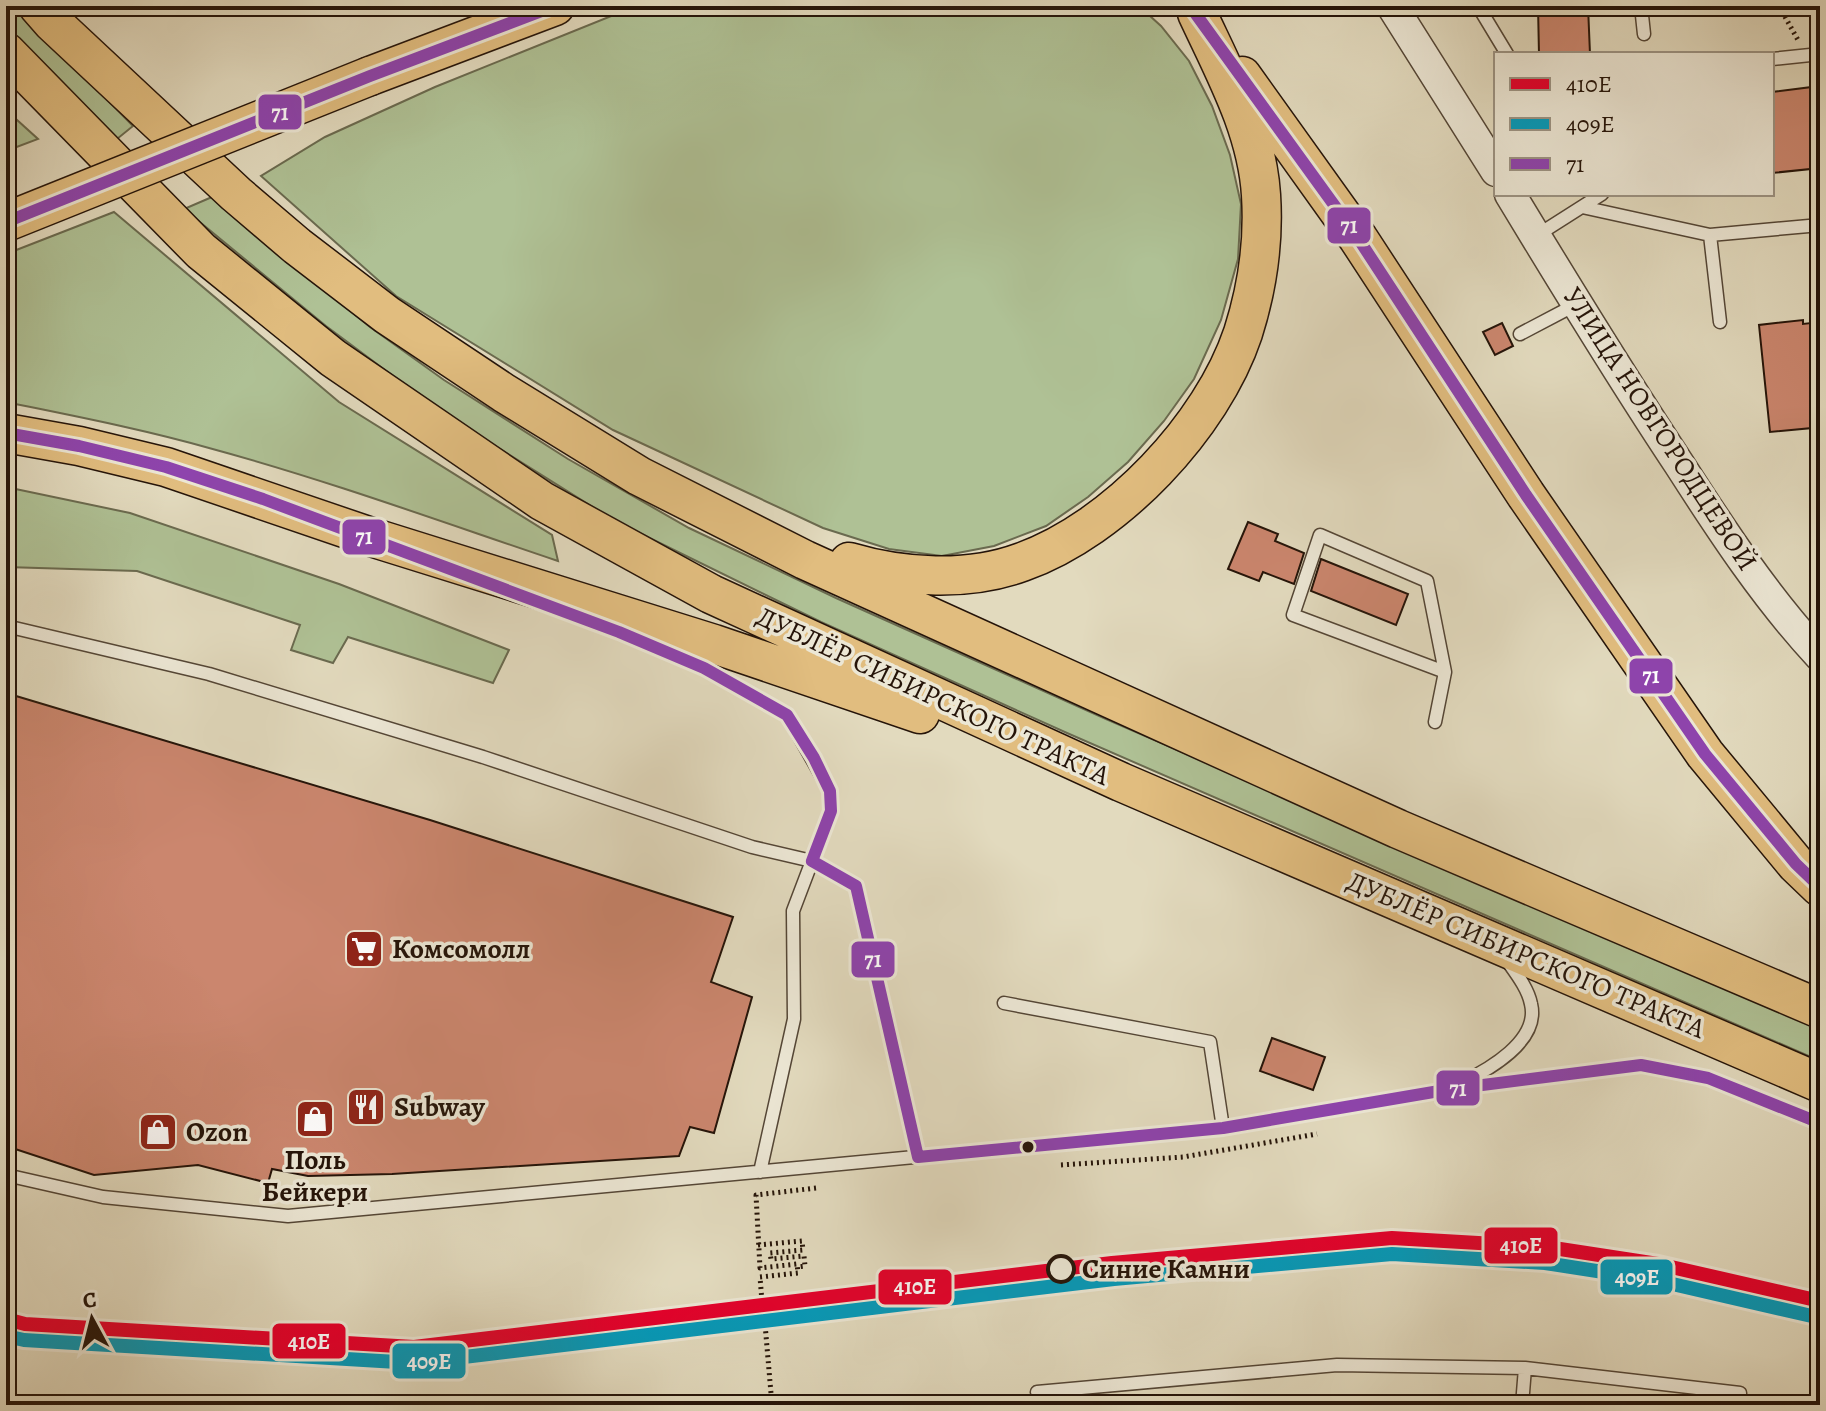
<svg xmlns="http://www.w3.org/2000/svg" width="1826" height="1411" font-family="Alegreya,serif">
<rect width="100%" height="100%" fill="#e2dabe"/>
<filter id="stains"><feTurbulence type="fractalNoise" baseFrequency=".0025" numOctaves="4"/><feColorMatrix values="0 0 0 0 .2 0 0 0 0 .09 0 0 0 0 .02 0 0 0 .5 -.17"/></filter>
<radialGradient id="worn" r=".72"><stop offset=".6" stop-color="#630" stop-opacity="0"/><stop offset="1" stop-color="#630" stop-opacity=".3"/></radialGradient>
<path fill="#afc195" stroke="#6a6a4f" stroke-width="2" d="M6,6H16L133,126L117,139L6,27Z
M636,6H1139L1161,26L1189,61L1212,106L1230,155L1241,204L1238,259L1221,320L1194,379L1164,421L1128,462L1088,497L1046,526L994,546L942,556L889,549L823,528L613,430L396,296L261,176L325,137L435,87Z
M6,110L38,139L6,151Z
M212,197L370,327L444,380L568,459L689,528L836,598L1106,719L1820,1029V1061L1067,733L821,622L615,521L444,414L326,326L184,209Z
M114,212L339,402L552,535L558,561C442,522 327,480 209,448C142,429 74,416 6,402V254Z
M6,487L130,513L339,584L509,650L493,683L348,637L333,663L291,650L300,625L137,571L6,567Z"/>
<path fill="#cb866e" stroke="#251409" stroke-width="2" d="M1538,6H1588L1590,54H1539Z
M1820,86V168L1772,173V92Z
M1803,320V324L1820,322V419L1812,420V428L1770,432L1759,325Z
M1502,323L1513,346L1495,355L1483,332Z
M1248,522L1278,534L1275,541L1304,553L1294,584L1263,572L1259,581L1228,569Z
M1321,559L1408,594L1396,625L1311,591Z
M6,693L430,820L733,917L711,982L752,997L714,1133L690,1127L679,1156L392,1174L308,1176L272,1169L268,1183L198,1165L94,1175L6,1146Z
M1272,1038L1325,1057L1313,1090L1260,1071Z"/>
<g fill="none" stroke-linecap="round" stroke-linejoin="round">
<defs>
<path id="service" d="M1478,6L1507,54
M1641,6L1644,34
M1772,59L1820,54
M1582,207L1710,235L1820,225
M1710,235L1720,322
M1536,236L1602,194
M1520,334L1577,304
M6,626L209,674L483,757L752,847L812,861L856,886L918,1157
M624,634L704,668L787,715L830,791L831,811L793,911L794,1019L760,1172
M1435,722L1445,672L1427,581L1320,535L1293,615L1445,672
M1004,1003L1210,1042L1223,1128
M1461,1083C1488,1070 1540,1041 1531,1004C1528,988 1515,972 1506,959
M6,1175L103,1197L288,1216L1223,1128L1451,1089L1641,1065L1708,1078L1820,1123
M1037,1392L1337,1365L1525,1368L1740,1393
M1522,1405L1525,1368"/>
<path id="tertiary" d="M1392,6L1496,171
M1510,194C1565,285 1620,375 1679,464C1722,531 1766,598 1820,656"/>
<path id="primary" d="M38,6L52,22L236,194L297,246L387,315L504,393L639,476L805,560L1398,829L1820,1009
M6,52L201,251L333,358L542,501L711,594L1121,782L1820,1083
M370,76L555,6
M1242,76L1358,238L1526,495L1705,754L1796,864L1820,887
M6,433L79,446L166,467L371,537L714,644L920,714
M849,562C903,578 968,582 1022,562C1115,529 1212,426 1243,333C1257,289 1264,241 1261,195C1257,130 1224,71 1197,13"/>
</defs>
<use href="#service" stroke="#544636" stroke-width="15"/>
<use href="#tertiary" stroke="#544636" stroke-width="33"/>
<use href="#primary" stroke="#251409" stroke-width="41"/>
<path stroke="#251409" stroke-width="5" stroke-dasharray="2 4" stroke-linecap="butt" d="M1779,6L1798,40
M1061,1165L1183,1157L1317,1134
M758,1245L802,1241L803,1250L770,1253L771,1259L804,1256L805,1266L798,1267
M772,1405L765,1324L733,1328L732,1318L763,1314L760,1277L798,1273L797,1264L760,1268L756,1195L816,1188"/>
<use href="#service" stroke="#ece7d5" stroke-width="12"/>
<use href="#tertiary" stroke="#ece7d5" stroke-width="30"/>
<use href="#primary" stroke="#e1bd7f" stroke-width="38"/>
<defs>
<path id="primary-bridge" d="M6,222L370,76"/>
</defs>
<use href="#primary-bridge" stroke="#251409" stroke-width="41" stroke-linecap="butt"/>
<use href="#primary-bridge" stroke="#e1bd7f" stroke-width="38"/>
<defs>
<path id="bus-1" d="M1190,6L1358,238L1526,495L1705,754L1796,864L1820,887
M6,222L370,76L555,6
M6,433L79,446L166,467L263,499L619,632L704,668L787,715L814,758L830,791L831,811L812,861L856,886L918,1157L1223,1128L1451,1089L1641,1065L1708,1078L1820,1123"/>
</defs>
<use href="#bus-1" stroke="#ece7d5" stroke-width="18"/>
<use href="#bus-1" stroke="#8e44ad" stroke-width="12"/>
<defs>
<path id="rail-1" d="M6,1319L25,1324L414,1347L1112,1263L1392,1238L1547,1247L1658,1264L1820,1301"/>
<path id="rail-2" d="M6,1336L24,1340L414,1363L1114,1279L1392,1254L1545,1263L1655,1280L1816,1317"/>
</defs>
<use href="#rail-1" stroke="#ece7d5" stroke-width="20"/>
<use href="#rail-2" stroke="#ece7d5" stroke-width="20"/>
<use href="#rail-1" stroke="#e4002b" stroke-width="14"/>
<use href="#rail-2" stroke="#049aba" stroke-width="14"/>
</g>
<defs>
<symbol id="supermarket-square" viewBox="-11 -11 22 22"><rect x="-9" y="-9" width="18" height="18" rx="4" fill="#8f2418" stroke="#ece7d5"/><path d="M-6-5.5h2.5l.6 2H6L4.5 2H-2.5L-4.4-4H-6ZM-1.5 3.2a1.3 1.3 0 1 0 .1 0ZM3 3.2a1.3 1.3 0 1 0 .1 0Z" fill="#fff"/></symbol>
<symbol id="restaurant-square" viewBox="-11 -11 22 22"><rect x="-9" y="-9" width="18" height="18" rx="4" fill="#8f2418" stroke="#ece7d5"/><path d="M-5-6h1v4h1v-4h1v4h1v-4h1v5L-1.5 .5V6h-2V.5L-5-1ZM5-6V6H3V1.5H1.5Q1.5-4 5-6Z" fill="#fff"/></symbol>
<symbol id="shop-square" viewBox="-11 -11 22 22"><rect x="-9" y="-9" width="18" height="18" rx="4" fill="#8f2418" stroke="#ece7d5"/><path d="M-5-2.5h2.3a2.7 3.5 0 0 1 5.4 0H5L5.5 6h-11ZM-1.5-2.5h3a1.5 2.3 0 0 0-3 0Z" fill="#fff"/></symbol>
</defs>
<g fill-rule="evenodd">
<use href="#supermarket-square" x="342" y="927" width="44" height="44"/>
<use href="#restaurant-square" x="344" y="1085" width="44" height="44"/>
<use href="#shop-square" x="293" y="1097" width="44" height="44"/>
<use href="#shop-square" x="136" y="1110" width="44" height="44"/>
</g>
<circle fill="#251409" stroke="#ece7d5" stroke-width="3" cx="1028" cy="1147" r="7"/>
<circle fill="#ece7d5" stroke="#251409" stroke-width="4" cx="1061" cy="1269" r="13"/>
<g text-anchor="middle" dominant-baseline="central" stroke-width="7" stroke-linejoin="round" paint-order="stroke">
<g font-size="28" fill="#251409" stroke="#ece7d5">
<text transform="translate(1660 429) rotate(57)">УЛИЦА НОВГОРОДЦЕВОЙ</text>
<text transform="translate(933 696) rotate(25)">ДУБЛЁР СИБИРСКОГО ТРАКТА</text>
<text transform="translate(1526 955) rotate(23)">ДУБЛЁР СИБИРСКОГО ТРАКТА</text>
</g>
<g font-size="28" font-weight="bold" fill="#251409" stroke="#ece7d5" text-anchor="start">
<text x="392" y="949">Комсомолл</text>
<text x="394" y="1107">Subway</text>
<text x="186" y="1132">Ozon</text>
<text x="315" y="1160" text-anchor="middle">Поль<tspan x="315" dy="32">Бейкери</tspan></text>
</g>
<g font-size="28" font-weight="bold" fill="#251409" stroke="#ece7d5" text-anchor="start">
<text x="1082" y="1269">Синие Камни</text>
</g>
</g>
<g stroke="#ece7d5" stroke-width="3">
<rect x="257" y="93" width="46" height="38" rx="8" fill="#8e44ad"/>
<rect x="1326" y="206" width="46" height="39" rx="8" fill="#8e44ad"/>
<rect x="341" y="518" width="46" height="38" rx="8" fill="#8e44ad"/>
<rect x="1628" y="657" width="46" height="38" rx="8" fill="#8e44ad"/>
<rect x="850" y="940" width="46" height="39" rx="8" fill="#8e44ad"/>
<rect x="1435" y="1069" width="46" height="38" rx="8" fill="#8e44ad"/>
<rect x="1483" y="1226" width="76" height="39" rx="8" fill="#e4002b"/>
<rect x="1599" y="1258" width="75" height="38" rx="8" fill="#049aba"/>
<rect x="877" y="1268" width="76" height="38" rx="8" fill="#e4002b"/>
<rect x="271" y="1322" width="76" height="38" rx="8" fill="#e4002b"/>
<rect x="391" y="1342" width="76" height="38" rx="8" fill="#049aba"/>
</g>
<g font-size="22" text-anchor="middle" font-weight="bold" fill="#fff">
<text x="280" y="120">71</text>
<text x="1349" y="233">71</text>
<text x="364" y="544">71</text>
<text x="1651" y="683">71</text>
<text x="873" y="967">71</text>
<text x="1458" y="1096">71</text>
<text x="1521" y="1253">410E</text>
<text x="1637" y="1285">409E</text>
<text x="915" y="1294">410E</text>
<text x="309" y="1349">410E</text>
<text x="429" y="1369">409E</text>
</g>
<rect width="1826" height="1411" fill="none" stroke="#e2dabe" stroke-width="32"/>
<rect x="8" y="8" width="1810" height="1395" fill="none" stroke="#251409" stroke-width="4"/>
<rect x="16" y="16" width="1794" height="1379" fill="none" stroke="#251409" stroke-width="2"/>
<rect x="1494" y="52" width="280" height="144" fill="#ece7d5" stroke="#9c9383" stroke-width="2"/>
<rect x="1510" y="78" width="40" height="12" fill="#e4002b" stroke="#9c9383" stroke-width="2"/>
<text x="1566" y="92" font-size="24" fill="#251409">410E</text>
<rect x="1510" y="118" width="40" height="12" fill="#049aba" stroke="#9c9383" stroke-width="2"/>
<text x="1566" y="132" font-size="24" fill="#251409">409E</text>
<rect x="1510" y="158" width="40" height="12" fill="#8e44ad" stroke="#9c9383" stroke-width="2"/>
<text x="1566" y="172" font-size="24" fill="#251409">71</text>
<g transform="translate(92 1319) rotate(353)" stroke="#ece7d5" stroke-width="6" paint-order="stroke">
<path d="M0-6L14 30L0 20L-14 30Z" fill="#251409"/>
<text y="-12" font-size="22" font-weight="bold" text-anchor="middle" fill="#251409">С</text>
</g>
<rect width="100%" height="100%" filter="url(#stains)"/>
<rect width="100%" height="100%" fill="url(#worn)"/>
</svg>
